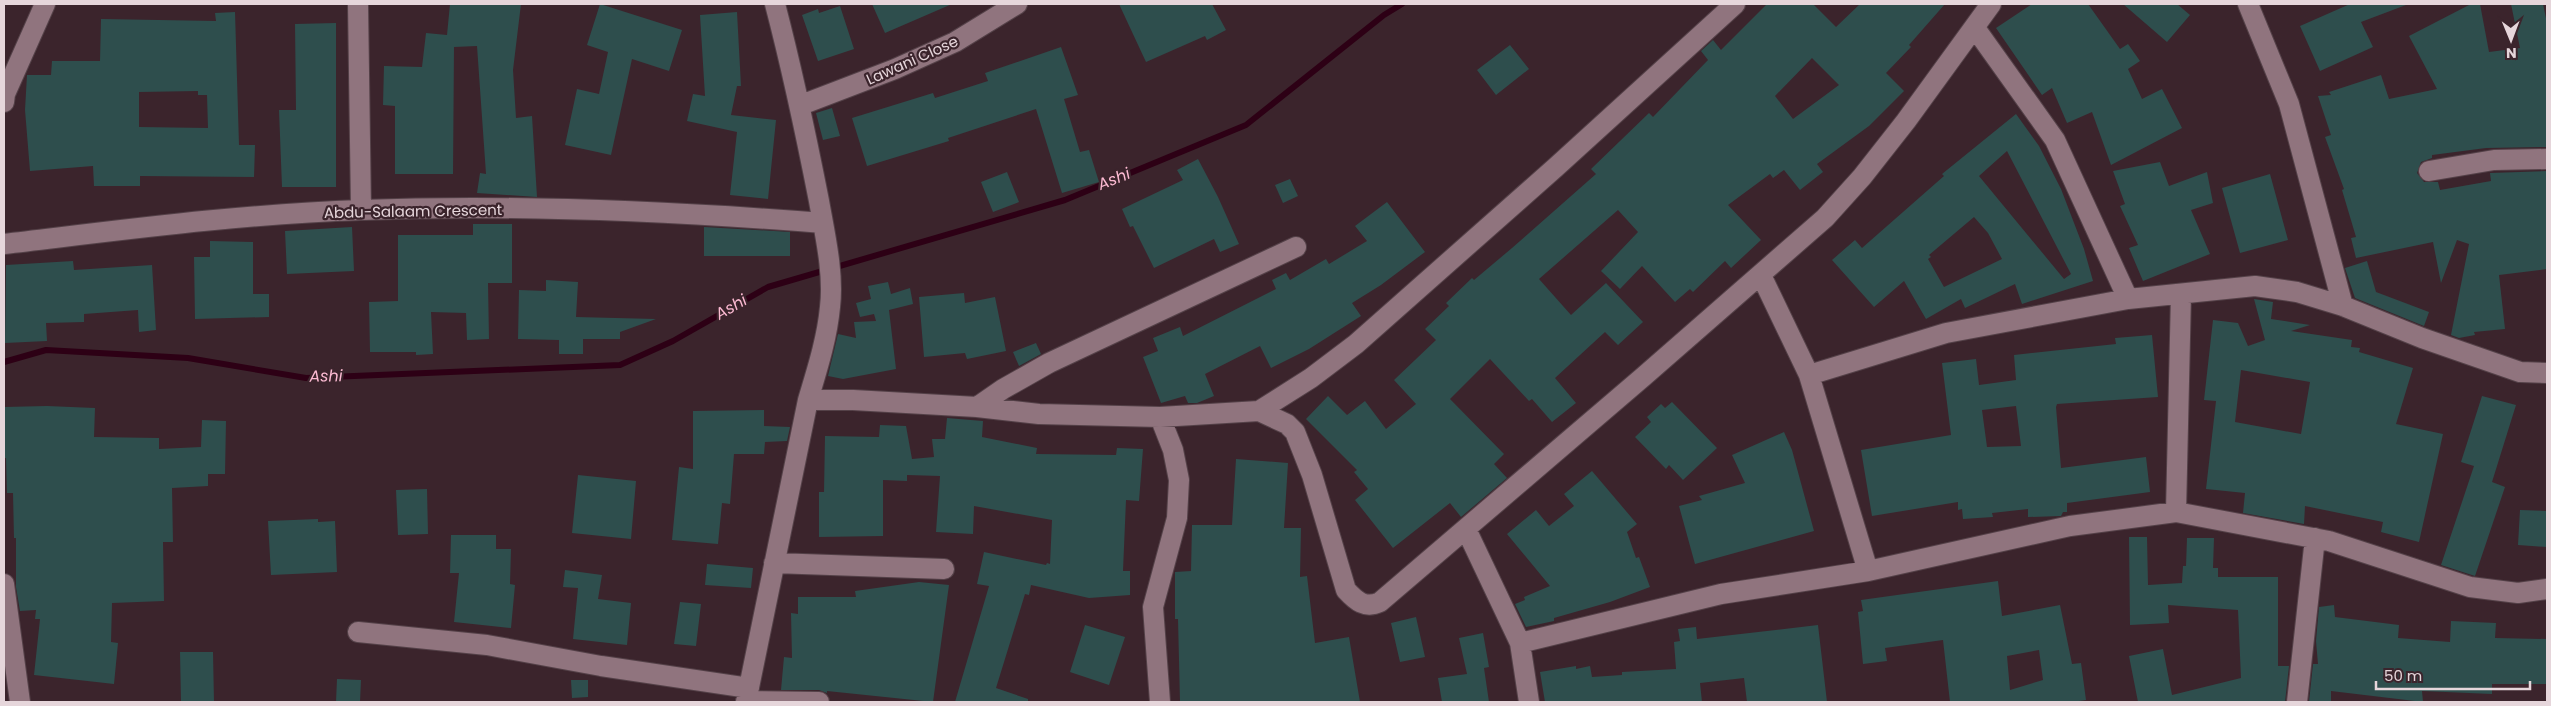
<svg xmlns="http://www.w3.org/2000/svg" width="2551" height="706" font-family="Poppins,sans-serif">
<rect width="100%" height="100%" fill="#3b242c"/>
<g fill="none" stroke-linecap="round" stroke-linejoin="round">
<path stroke="#2d0015" stroke-width="6" d="M4,362L46,350L188,358L306,378L620,365L673,341L768,287L1065,200L1246,125L1384,15L1402,4"/>
</g>
<path fill="#2e4e4d" fill-rule="evenodd" d="M450,4H521L513,70L516,118L532,116L537,197L477,193L480,173L486,174L477,46L454,47L453,174H395V106L383,105L384,66L422,67L426,33L447,35Z
M600,4L682,30L669,71L632,59L611,155L565,145L577,89L599,94L608,52L587,45Z
M872,4H952L885,33Z
M1119,4H1212L1226,30L1207,40L1205,36L1146,62Z
M1767,4H1813L1836,27L1860,4H1945L1909,45L1911,47L1886,73L1904,91L1869,126L1817,164L1823,172L1800,190L1784,170L1773,178L1770,174L1728,205L1761,240L1731,268L1725,261L1693,292L1690,289L1675,302L1642,266L1620,289L1601,271L1638,232L1618,210L1539,279L1571,315L1606,283L1643,322L1618,345L1605,332L1555,378L1576,403L1552,422L1532,399L1529,401L1490,359L1450,399L1504,454L1494,464L1507,478L1461,517L1450,503L1393,548L1355,500L1368,489L1354,472L1357,470L1306,419L1328,396L1347,415L1365,401L1386,429L1416,404L1394,380L1436,340L1425,329L1449,306L1446,303L1472,278L1474,280L1512,248L1596,174L1591,169L1649,113L1653,117L1708,60L1701,51L1713,40L1721,50ZM1812,58L1839,85L1793,119L1775,96Z
M2032,4H2088L2120,49L2128,44L2140,61L2128,69L2142,99L2162,89L2182,128L2111,165L2092,112L2067,123L2052,88L2042,95L1996,28Z
M2123,4H2177L2190,15L2167,42Z
M2350,4L2406,5L2361,22L2373,47L2320,71L2300,26Z
M2471,4H2480L2489,52L2520,48L2511,4H2543L2547,23V147L2486,148L2432,155V158L2421,162L2417,173L2424,182H2438L2440,190L2491,181L2490,173L2547,171V269L2499,275L2505,329L2474,332L2475,335L2459,338L2451,335L2469,244L2457,240L2441,283L2433,242L2356,258L2351,238L2356,237L2342,190L2344,189L2325,137L2331,135L2318,96L2331,95L2329,92L2381,75L2389,99L2437,89L2409,36Z
M840,6L854,49L818,61L802,15L818,9L819,13Z
M235,12L239,145H255L254,177L140,176V186H94L93,166L30,171L25,110L27,75H51L52,61H100L101,19L216,21L215,13ZM198,91V95H207L208,128L139,127V92Z
M737,12L741,86H737L731,115L776,120L768,199L730,195L737,132L687,121L693,94L705,96L700,15Z
M336,23V187H282L279,110H296L295,24Z
M1510,45L1529,69L1496,95L1477,70Z
M1061,47L1078,95L1064,99L1080,152L1089,150L1099,182L1062,193L1036,109L948,138L949,141L867,166L852,118L933,93L935,98L988,81L985,73Z
M832,108L840,136L823,140L816,113Z
M2016,114L2039,146L2061,189L2084,249L2093,281L2022,304L2015,284L1965,308L1961,299L1926,319L1904,281L1874,307L1832,260L1855,240L1862,248L1944,176L1942,174ZM2007,151L2071,274L2064,279L1979,176ZM1974,217L1988,233L2002,259L1944,287L1928,259L1931,257L1929,255Z
M1198,159L1218,197L1239,244L1220,252L1214,239L1154,268L1133,226L1130,227L1122,209L1183,180L1177,170Z
M2160,162L2169,186L2207,172L2213,203L2191,210L2210,254L2143,281L2129,248L2138,245L2120,206L2125,204L2113,171Z
M1007,172L1019,202L993,212L981,182Z
M2270,174L2288,240L2240,253L2222,188Z
M1290,179L1298,196L1283,203L1275,185Z
M1387,202L1425,252L1381,285L1352,303L1361,316L1309,349L1271,368L1260,346L1205,374L1214,396L1197,403H1188L1185,396L1161,403L1143,357L1158,351L1153,338L1180,327L1183,336L1276,289L1272,280L1286,273L1290,280L1326,259L1329,264L1367,241L1355,226Z
M473,224H512V283H488L489,339L467,340L466,313L431,312L433,354L416,355V352H370L369,302L398,301V235H473Z
M352,227L354,271L287,274L285,231Z
M704,227L790,232V256H704Z
M210,241L253,242V294H269V317L195,319L194,257H210Z
M73,261L74,270L152,265L156,330L139,332L138,310L84,314V322L46,323L47,341L5,343L6,265Z
M2367,261L2376,292L2429,312L2424,326L2355,298L2345,268Z
M546,280L578,282L576,317L656,319L620,332V339H583V354H559V340L518,339L519,290L546,291Z
M888,282L891,294L910,288L913,304L889,310L896,369L843,379L828,376L838,334L856,338L854,322L876,321L874,314L860,317L856,303L871,299L868,286Z
M964,293L965,303L995,297L1006,351L967,359L965,353L924,357L919,297Z
M2254,299L2273,302L2271,319L2310,325L2291,331L2352,340L2351,347L2360,348L2359,352L2413,368L2396,424L2443,434L2419,542L2381,532L2383,522L2305,506L2304,524L2243,513L2245,493L2206,489L2216,401L2204,400L2213,320L2238,323L2248,346L2265,340ZM2241,370L2310,382L2301,434L2235,422Z
M2152,335L2158,397L2057,404L2056,407L2061,468L2146,457L2150,492L2067,503V512H2063L2061,516L2028,517V509L1992,513L1993,517L1963,519L1962,509L1958,510V502L1872,516L1861,450L1951,435L1942,363L1976,359L1979,385L2016,380L2014,355L2116,344L2115,338ZM2016,406L2021,446L1987,447L1982,410Z
M1036,343L1041,354L1019,366L1013,352Z
M2482,396L2516,405L2492,482L2505,487L2475,576L2441,565L2474,466L2461,462Z
M1672,402L1717,448L1683,480L1669,465L1666,469L1635,437L1651,422L1647,417L1661,404L1665,408Z
M47,406L95,408L94,437L159,438V449L201,447L202,420L226,421L225,474H208V486L172,488L173,542H163L164,601L112,603L111,642L118,643L114,684L34,675L40,619H35L36,610L20,611L16,587V538H14L13,493H7L6,458H4V407Z
M764,410V426L790,427L787,441L765,442L764,454H734L730,504L722,503L718,544L672,540L679,467L693,469V411Z
M947,418L983,421L982,437L1037,448L1036,454L1116,455L1117,448L1143,449L1139,501L1126,500L1123,571H1130V595L1089,598L1031,585L1029,595L1025,594L996,688L1028,699V702H955L989,586L977,584L984,552L1046,565L1047,563L1050,564L1052,520L974,506L973,534L936,532L940,476L907,475V481L883,480V536L819,537V492H824L825,436L879,437L880,425L906,426L912,459L934,457L932,439H945Z
M1784,432L1792,450L1814,531L1695,564L1679,506L1702,500L1699,496L1745,483L1732,455Z
M1236,459L1288,463L1284,528H1301L1300,577L1307,576L1315,643L1349,637L1360,702H1180L1178,619H1175V572L1191,571L1192,525H1232Z
M1592,471L1637,524L1627,532L1636,558L1639,557L1650,587L1610,602L1554,618V621L1526,627L1515,604L1525,600L1524,597L1550,586L1507,534L1536,510L1549,526L1574,506L1564,494Z
M578,475L636,481L631,539L572,533Z
M427,489L428,534L398,535L396,490Z
M2520,510L2547,511V547L2518,545Z
M318,519V522L335,521L337,572L271,575L268,521Z
M451,535H496V549H511L510,584L515,585L511,628L454,622L459,573H450Z
M2129,537H2147L2148,585L2182,583L2183,566H2186L2187,538H2214L2213,568H2218V577H2278V666H2289L2285,702H2138L2129,656L2163,649L2172,695L2241,678L2238,610L2168,605L2169,623L2130,625Z
M707,564L753,568L751,588L705,585Z
M565,570L602,575L598,599L631,603L627,645L573,639L578,588L563,587Z
M1998,581L2002,616L2060,605L2072,664L2081,663L2086,700L2072,702H1950L1943,640L1885,648L1887,661L1863,664L1858,612L1863,611L1861,600ZM2039,650L2043,680L2010,690L2007,656Z
M919,582L949,585L933,702L827,691V693L819,690H781L784,657L792,658L791,613L798,614V597H856L855,591Z
M680,602L701,604L696,646L674,644Z
M2334,605L2335,617L2399,625L2398,638L2450,642L2451,621L2496,623L2495,638L2547,639V684H2492V694L2422,691L2423,702L2331,691V702H2309L2313,664H2318L2316,641L2319,607Z
M1416,617L1425,657L1400,662L1391,623Z
M1085,625L1125,637L1109,685L1070,672Z
M1818,625L1827,702H1747L1744,678L1700,683L1702,702H1545L1540,672L1576,666V669L1590,666L1592,677L1622,675V672L1676,669L1674,642L1680,641L1678,629L1696,627L1697,639Z
M1483,633L1489,667L1484,668L1489,702H1442L1438,678L1467,674L1459,638Z
M180,652H213L214,702H181Z
M337,679L361,680L360,702H336Z
M571,680H588V697L572,698Z"/>
<g fill="none" stroke-linecap="round" stroke-linejoin="round">
<defs>
<path id="street" d="M358,4L361,210
M2248,4L2289,104L2343,306
M1975,28L2055,140L2128,299
M4,102L5,94L45,4
M801,105L895,69L955,42L1017,4
M2429,171L2494,160L2547,159
M4,244C123,230 241,214 361,210C515,204 669,211 823,223
M1761,275L1809,375L1868,571
M1809,375L1946,333L2128,299L2255,286L2297,292L2343,306L2422,338L2520,372L2547,373
M808,400H853L977,407L1039,414L1160,417L1259,411L1311,378L1356,344L1556,167L1735,4
M977,407L1003,389L1049,363L1296,247
M1259,411L1287,424L1295,432L1312,475L1346,590C1356,601 1365,609 1380,602L1643,377L1825,218L1862,177L1906,121L1991,4
M2176,512L2181,294
M1466,529L1520,643L1529,702
M774,563L944,569
M4,584L20,702
M358,632L487,645L601,666L749,688
M1520,643L1721,594L1868,571L2070,526L2176,512L2329,541L2470,587L2518,593L2547,589
M746,701L819,702
M746,702L808,400C817,370 827,339 830,307C834,273 825,235 819,201C806,135 792,69 775,4
M1160,702L1153,607L1177,518L1179,480L1173,450L1160,417
M2297,702L2315,538"/>
</defs>
<use href="#street" stroke="#544148" stroke-width="22"/>
<use href="#street" stroke="#90747e" stroke-width="20"/>
</g>
<g text-anchor="middle" dominant-baseline="central" stroke-width="4.5" stroke-linejoin="round" paint-order="stroke">
<g font-size="15" fill="#e6d6db" stroke="#3b242c">
<text transform="translate(912 60) rotate(-24)">Lawani Close</text>
<text transform="translate(413 211) rotate(-1)">Abdu-Salaam Crescent</text>
</g>
<g font-size="16" font-style="italic" fill="#fcbad2" stroke="#3b242c">
<text transform="translate(1114 179) rotate(-22)">Ashi</text>
<text transform="translate(731 307) rotate(-30)">Ashi</text>
<text transform="translate(326 376) rotate(-1)">Ashi</text>
</g>
</g>
<rect width="2551" height="706" fill="none" stroke="#e6d6db" stroke-width="10"/>
<g transform="translate(2511 40) rotate(179)" stroke="#3b242c" stroke-width="4" paint-order="stroke">
<path d="M0-4L9 19L0 12L-9 19Z" fill="#e6d6db"/>
<text y="-8" font-size="14" font-weight="bold" text-anchor="middle" fill="#e6d6db">N</text>
</g>
<path d="M2376 681v8h154v-8" fill="none" stroke="#e6d6db" stroke-width="2.5"/>
<text x="2384" y="681" font-size="15" fill="#e6d6db" stroke="#3b242c" stroke-width="4" paint-order="stroke">50 m</text>
</svg>
